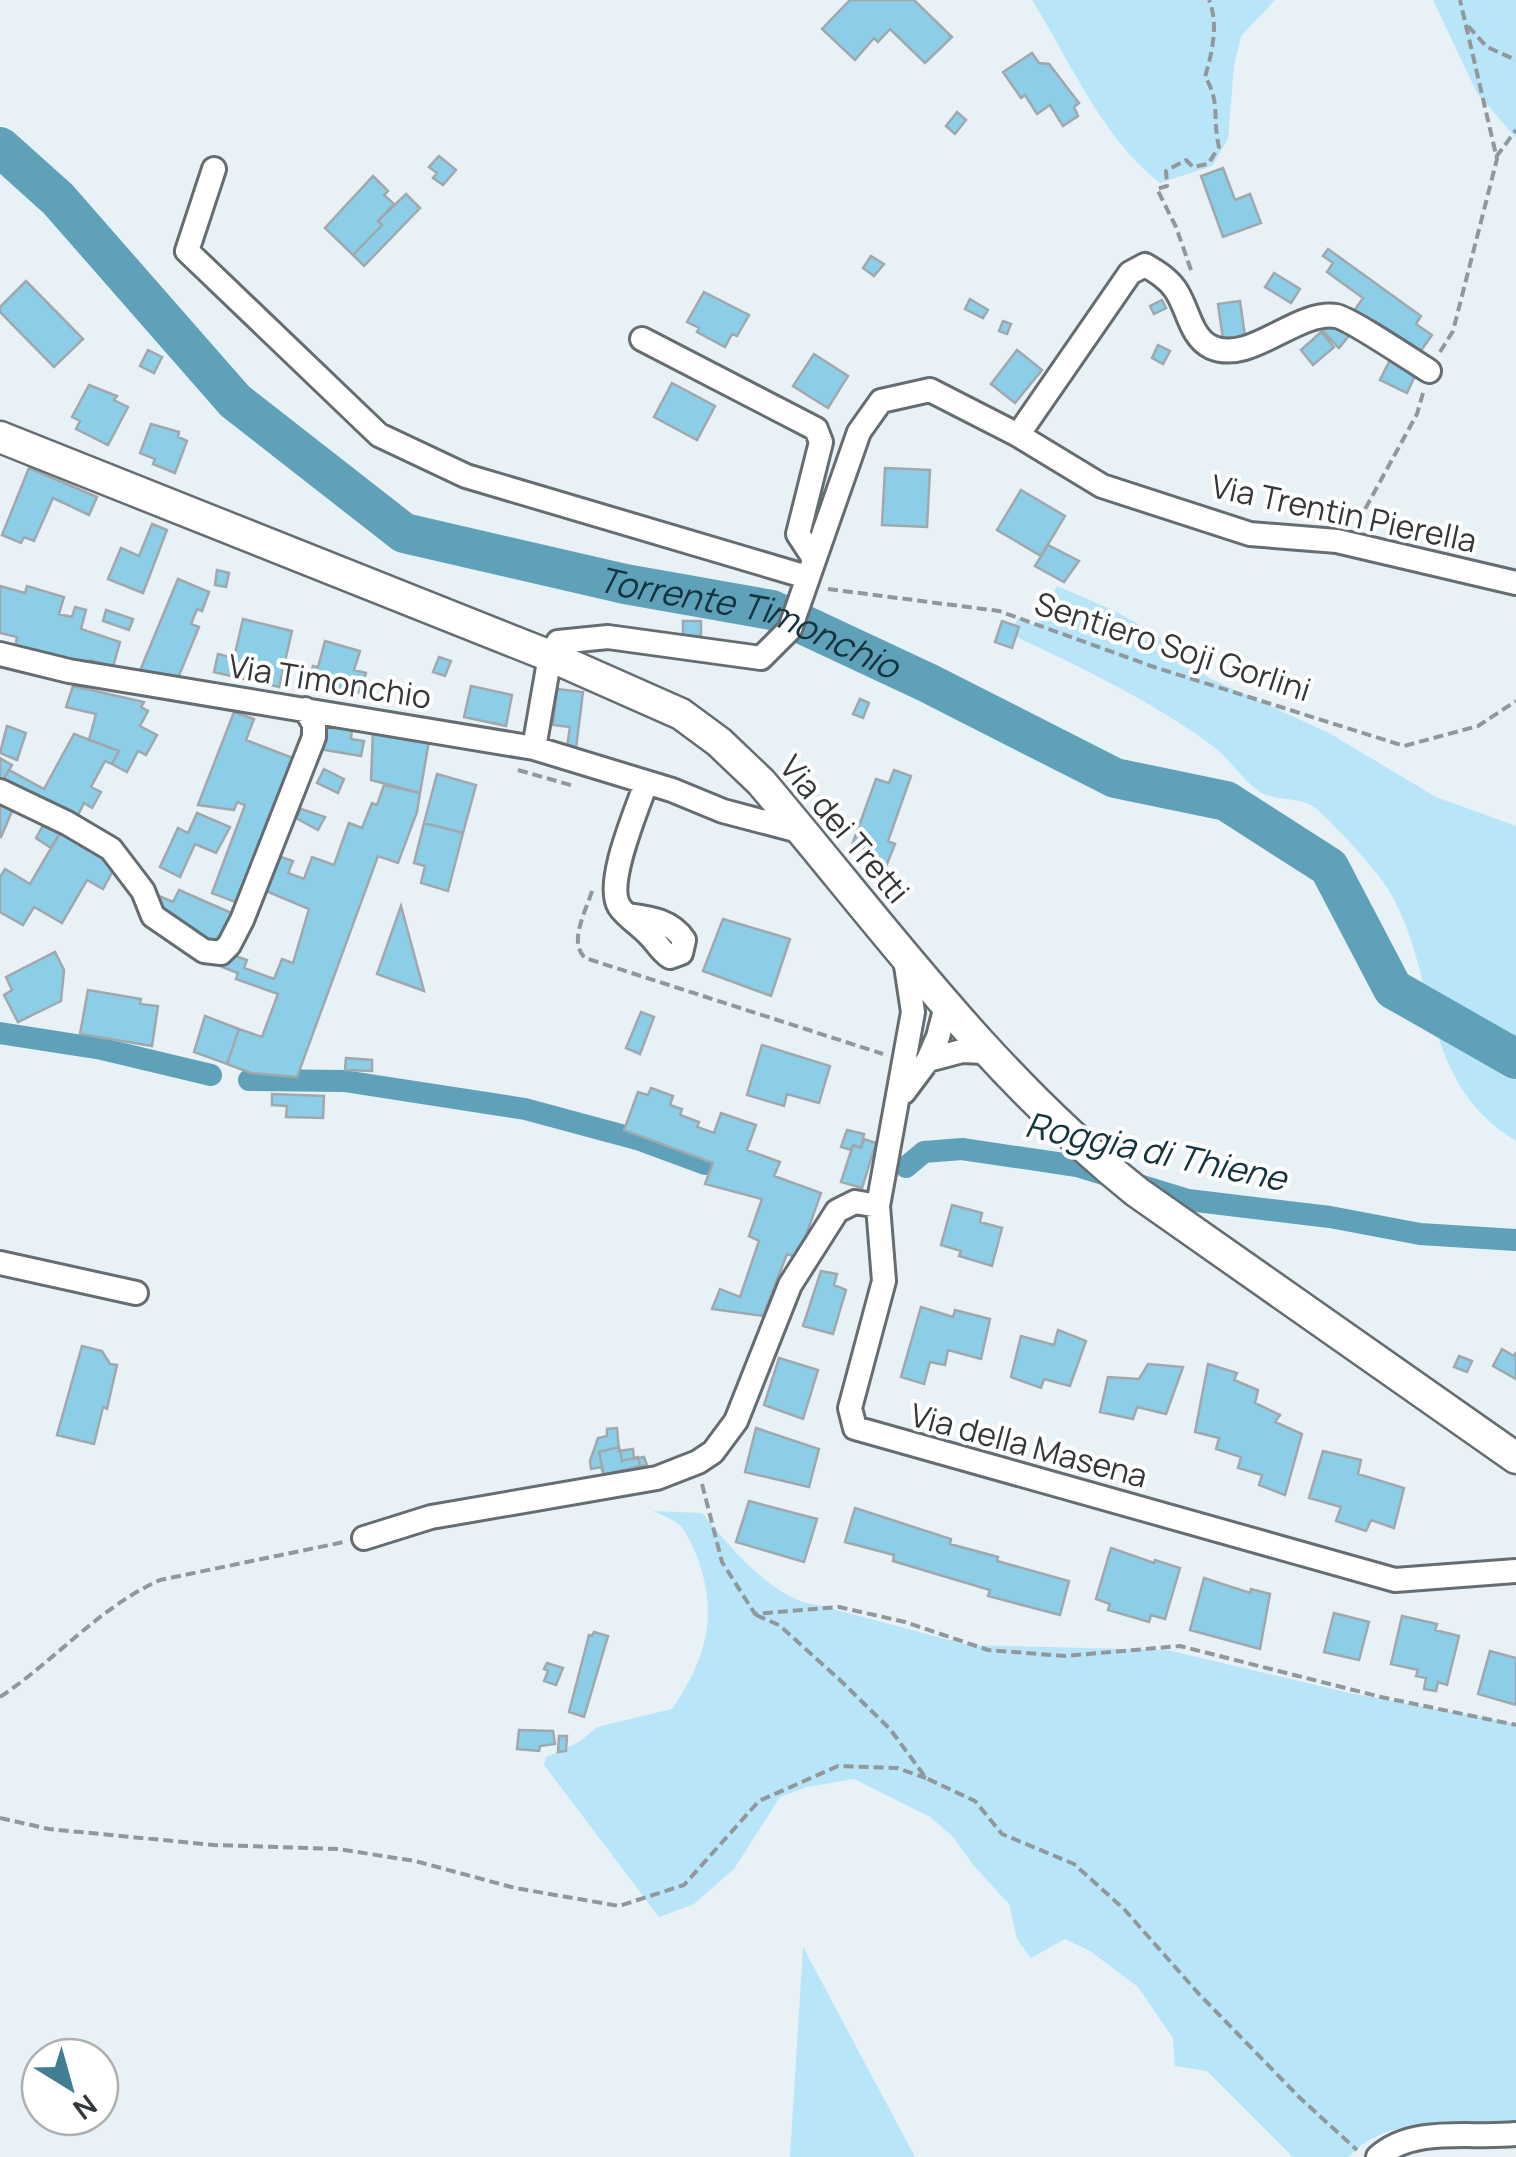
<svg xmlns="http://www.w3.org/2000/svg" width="1516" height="2157" font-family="Manrope,sans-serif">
<rect width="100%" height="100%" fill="#e7f1f6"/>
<path fill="#b8e6f8" d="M1032,0H1275L1241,36L1234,66L1228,139L1212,166L1160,183C1102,138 1070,61 1032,0Z
M1433,0H1516V138L1477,93Z
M1057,586L1115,611L1154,633L1209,678L1329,733L1436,797L1516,826V1141C1418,1082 1439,973 1388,889C1380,874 1325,813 1311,805C1296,797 1274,801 1260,792C1241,779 1229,757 1210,744C1148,699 1080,667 1010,634L1018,618L1037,626Z
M653,1511L702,1513C729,1546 775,1602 818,1605L968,1645L1167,1650L1350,1693L1516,1724V2121C1460,2132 1392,2109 1349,2157H1293L1207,2071L1175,2066L1173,2038L1138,1987L1090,1951L1065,1939L1031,1958L1017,1939L1009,1904L974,1866L953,1837L930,1817L854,1779L807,1787L780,1797L734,1869L694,1904L659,1917L544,1765L546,1757L579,1742L597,1727L672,1709C705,1661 718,1618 699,1562C695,1551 688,1535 681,1526C675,1520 662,1515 653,1511Z
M803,1947L915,2157H790Z"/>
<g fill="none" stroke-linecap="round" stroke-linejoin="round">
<path stroke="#60a1ba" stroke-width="22" d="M0,1033L102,1049L211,1075
M249,1080L344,1081L525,1109L640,1140L705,1164
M906,1167L924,1152L962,1149L1077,1166L1188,1200L1330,1217L1420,1234L1516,1240"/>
<path stroke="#60a1ba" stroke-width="40" id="s1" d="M0,147L58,199L235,401L404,533L625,584L772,610L928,683L1115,778L1226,801L1329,867L1393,989L1516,1059"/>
</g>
<path fill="#8ccee8" stroke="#9fa9ad" stroke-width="2.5" d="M850,0H914L952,37L925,63L890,29L878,42L874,38L855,60L822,29Z
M1032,53L1039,63L1049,64L1079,103L1074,107L1078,116L1063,126L1050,105L1037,114L1025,95L1021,98L1003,72Z
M957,112L966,120L955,134L946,126Z
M439,156L456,170L443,185L433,178L437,173L429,167Z
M1223,168L1235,200L1250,194L1261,223L1223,237L1201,176Z
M373,176L388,191L384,195L394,204L378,221L382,225L353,255L325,228Z
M406,194L420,208L364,266L353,255L382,225L378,221Z
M1328,249L1421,316L1416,324L1432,335L1415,359L1352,314L1363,298L1327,272L1333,263L1323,256Z
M871,256L884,264L874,276L863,268Z
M1274,273L1300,289L1291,303L1265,287Z
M26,281L83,339L54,367L0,312V307Z
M704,292L749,315L737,336L732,334L725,347L697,332L699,328L687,322Z
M970,299L988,310L983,318L965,309Z
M1162,300L1166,308L1154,314L1150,306Z
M1240,301L1245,336L1223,339L1218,304Z
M1003,321L1011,324L1007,334L999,331Z
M1330,323L1351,333L1339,348L1321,329Z
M1321,332L1334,347L1313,365L1301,350Z
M1158,345L1170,351L1163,364L1152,358Z
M148,350L162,357L154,373L140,366Z
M1017,350L1042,370L1015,403L991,384Z
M814,354L848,376L828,408L793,386Z
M1392,356L1418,369L1407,393L1380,380Z
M672,383L715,406L697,440L654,417Z
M89,385L117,396L114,400L128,407L108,445L76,429L80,421L72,417Z
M151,424L179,432L178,437L187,441L175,473L153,464L155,459L140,453Z
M29,468L97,497L89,515L53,498L34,541L24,537L21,543L2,535Z
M885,468L930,470L927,527L882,525Z
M1021,490L1065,516L1041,556L997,530Z
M152,524L167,530L143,593L108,579L121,548L139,556Z
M1048,545L1079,561L1064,582L1035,566Z
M217,570L229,573L226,587L215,585Z
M178,579L209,592L202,611L197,609L191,624L199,627L176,683L137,678Z
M0,586L25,593L27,586L64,597L59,614L72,617L75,607L86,610L81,629L120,642L113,667L90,660L88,665L15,648L17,637L0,633Z
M106,610L133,619L129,630L103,621Z
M243,619L292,631L279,687L214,672L218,654L234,658Z
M683,621H701V636H683Z
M1002,621L1019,627L1012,648L995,642Z
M325,641L360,651L354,670L366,673L360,693L344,689L343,692L308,683L313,666L318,667Z
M439,657L451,661L445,676L433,672Z
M73,686L144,702L141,707L148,711L140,726L157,735L146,755L138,751L127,772L112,764L119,751L89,740L96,714L66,707Z
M471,686L512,695L506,726L464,717Z
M557,689L583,692L576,748L567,747L570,727L553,725Z
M860,699L869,703L863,718L853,714Z
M234,712L254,719L246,740L298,760L243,905L212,893L245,805L237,802L234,810L198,805Z
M324,723L352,728L351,739L364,741L361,756L319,749Z
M7,726L26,733L17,760L0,753Z
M373,730L429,741L420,793L371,780Z
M74,734L119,751L112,764L105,761L91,787L101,792L92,808L84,803L74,823L1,784L9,770L44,789Z
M0,758L12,765L1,784L0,783Z
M324,769L344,779L338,793L317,783Z
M894,770L911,776L888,841L895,844L885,869L870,863L874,852L852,845L876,779L889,783Z
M437,774L476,785L463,833L424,823Z
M384,785L420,793L417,812L398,863L378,856L297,1077L251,1073L227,1064L239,1029L262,1037L278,994L236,979L238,973L222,967L227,953L247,960L244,968L274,979L282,959L293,963L309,909L259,888L272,854L293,861L288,873L304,879L312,857L334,865L349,823L362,828L372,803L377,805Z
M0,797L15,804L1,837L0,836Z
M301,809L325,817L318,830L296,818Z
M197,813L230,827L216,853L195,844L180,877L160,867L178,828L188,833Z
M46,820L62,830L51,848L36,838Z
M424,823L463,833L448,891L421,883L425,866L414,863Z
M63,828L97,849L115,867L103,889L87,880L62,923L34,907L23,925L0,912V877L5,869L30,884Z
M179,890L236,915L223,946L161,915L157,895L173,902Z
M401,906L424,991L377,974Z
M723,919L790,939L771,996L703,971Z
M55,952L64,970L61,1001L18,1022L4,995L12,990L6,977Z
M88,990L141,999L140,1004L158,1006L152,1046L80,1034Z
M641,1012L654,1017L640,1054L626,1048Z
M205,1016L239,1029L227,1064L194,1052Z
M762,1045L830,1066L819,1103L787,1094L784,1106L747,1095Z
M346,1058L372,1060V1071L345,1070Z
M651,1088L673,1096L670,1105L682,1109L680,1115L699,1122L697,1127L714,1133L721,1113L756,1125L747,1150L780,1162L774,1176L821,1193L798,1258L787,1254L763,1316L712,1309L720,1289L740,1297L759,1241L749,1236L762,1199L705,1184L713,1163L624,1130L638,1092L648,1095Z
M272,1094L324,1096L323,1118L286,1117L287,1106L272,1105Z
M847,1130L864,1134L861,1148L853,1145L851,1150L841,1147Z
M864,1139L876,1143L862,1188L841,1182L853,1145L861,1148Z
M952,1205L982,1213L980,1222L1002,1228L992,1266L959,1256L961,1251L941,1245Z
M821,1271L837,1274L834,1285L846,1290L833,1334L803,1326Z
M921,1307L953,1317L955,1310L990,1319L981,1359L948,1350L945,1365L930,1362L924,1384L901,1377Z
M1058,1330L1086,1341L1070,1386L1044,1379L1041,1388L1011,1377L1021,1336L1054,1345Z
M82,1346L102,1351L110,1364L117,1365L107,1409L103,1407L94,1444L57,1435Z
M1502,1349L1514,1356L1516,1352V1379L1493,1366Z
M1459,1356L1472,1361L1467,1372L1454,1367Z
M779,1358L818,1370L803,1419L764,1405Z
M1148,1364L1183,1367L1166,1414L1137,1407L1133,1419L1100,1412L1108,1377L1139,1379Z
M1208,1364L1237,1373L1234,1380L1258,1390L1255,1403L1280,1415L1275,1422L1302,1434L1285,1495L1259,1485L1262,1475L1238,1468L1241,1457L1216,1449L1219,1438L1195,1432Z
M617,1428L619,1451L633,1449L634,1459L644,1457L647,1465L604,1475L601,1467L591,1469L590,1461L598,1438L607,1436V1429Z
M756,1428L819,1449L809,1487L745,1472Z
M619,1447L622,1461L638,1457L640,1466L604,1475L599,1452Z
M1323,1451L1361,1460L1358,1474L1404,1488L1394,1528L1371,1520L1366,1531L1336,1521L1341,1507L1309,1498Z
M749,1501L817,1519L804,1562L736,1542Z
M855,1508L951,1539L950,1544L998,1557L997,1561L1069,1581L1060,1615L988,1596L990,1590L893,1561L894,1555L845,1542Z
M1111,1548L1154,1563L1155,1560L1180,1568L1165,1619L1151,1615L1149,1622L1108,1610L1110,1604L1096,1599Z
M1204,1578L1250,1593L1251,1589L1270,1594L1260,1649L1190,1630Z
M1334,1613L1369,1622L1359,1660L1324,1652Z
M1402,1616L1437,1624L1435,1630L1459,1636L1447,1685L1438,1682L1436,1691L1424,1689L1426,1678L1416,1676L1418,1670L1391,1664Z
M594,1632L608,1636L584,1717L569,1712L589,1635L592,1636Z
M1490,1651L1516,1658V1705L1478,1694Z
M547,1663L563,1668L556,1685L544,1681L548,1671L544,1669Z
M519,1730L553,1731L555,1744L540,1746L539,1751L517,1749Z
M559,1736H567L566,1751L558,1752Z"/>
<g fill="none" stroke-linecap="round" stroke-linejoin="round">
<defs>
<path id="street" d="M214,169L187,251L379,435L466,476L807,577
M642,339L816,429L821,442L798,534L813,557
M1018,435L1130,273L1145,265C1157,272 1167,278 1175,289C1188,307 1190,337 1211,347C1250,365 1296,310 1336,316C1349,318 1413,361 1429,371
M0,654L69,671L534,748L672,790L723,811L803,832
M534,748L550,656L558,642L608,637L761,658L790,629L859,432L881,401L930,390L1018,435L1102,486L1250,534L1337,541L1516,583
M0,791L67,823L111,849L143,891L153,916L204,951L221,953L229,945L242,920L314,737V724L305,709
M627,915C649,918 671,920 684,940L681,953L670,957C660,951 657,942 648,934C639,924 626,917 619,906C605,882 637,810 646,783
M905,959L913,1012L878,1206L884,1281L850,1408L855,1428L1395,1580L1516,1571
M928,1060L962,1051L984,1052
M904,1092L928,1060L938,1037L946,1006
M0,1263L136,1293
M364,1538L431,1517L657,1478L698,1462L713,1452L736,1421L790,1285L837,1211L855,1202L878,1206
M1378,2157C1414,2125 1472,2139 1516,2134"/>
<path id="secondary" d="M0,437L550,656L681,714L719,742L761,782C883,926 988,1073 1137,1192L1516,1458"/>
</defs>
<use href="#street" stroke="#656d71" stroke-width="28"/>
<use href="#secondary" stroke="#656d71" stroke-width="35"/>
<path stroke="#91989c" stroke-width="4" stroke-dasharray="10 5" stroke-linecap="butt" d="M1468,26L1487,47L1516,60
M1496,157L1516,130
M1191,270L1176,227L1157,189L1167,186L1166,171L1186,160L1193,167L1208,164L1219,147C1212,119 1221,102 1205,77C1212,53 1219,24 1209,0
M1440,352L1453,331L1497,159L1460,0
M1358,522L1417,414L1423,393
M828,589L999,611L1154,667L1404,746L1478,726L1516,701
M518,770L574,786
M592,891C586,911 568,942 585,958L883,1054
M702,1484L722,1562L755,1614L839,1607L905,1622L988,1650L1065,1656L1180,1646L1381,1697L1516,1725
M756,1615L779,1625L841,1681L890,1729L926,1778L975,1801L1002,1834L1074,1864L1124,1909L1198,1993L1299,2097L1357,2150
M0,1697C56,1660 98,1608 160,1580L344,1542
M0,1818L49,1829L214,1845L338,1849L415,1861L515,1888L619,1906L684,1885L759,1801L838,1766L897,1768L926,1778"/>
<use href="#street" stroke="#fff" stroke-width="22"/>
<use href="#secondary" stroke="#fff" stroke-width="30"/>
</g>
<g text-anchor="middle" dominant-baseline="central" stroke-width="8" stroke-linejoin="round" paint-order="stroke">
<g font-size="32" fill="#34383a" stroke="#fff">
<text transform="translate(1344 513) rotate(12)">Via Trentin Pierella</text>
<text transform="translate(1173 646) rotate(18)">Sentiero Soji Gorlini</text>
<text transform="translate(330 681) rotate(9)">Via Timonchio</text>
<text transform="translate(845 829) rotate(50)">Via dei Tretti</text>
<text transform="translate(1029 1445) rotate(15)">Via della Masena</text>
</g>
<g font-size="35" font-style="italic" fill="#14343f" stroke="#fff">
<text stroke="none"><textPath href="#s1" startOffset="918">Torrente Timonchio</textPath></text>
<text transform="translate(1156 1151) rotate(12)">Roggia di Thiene</text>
</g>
</g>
<g transform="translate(70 2087) rotate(143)"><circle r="48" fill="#ffffff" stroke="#aeafb0" stroke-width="2.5"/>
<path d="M0-8L18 38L0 25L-18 38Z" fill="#417e94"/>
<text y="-15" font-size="28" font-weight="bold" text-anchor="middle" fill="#34383a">N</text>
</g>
</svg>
